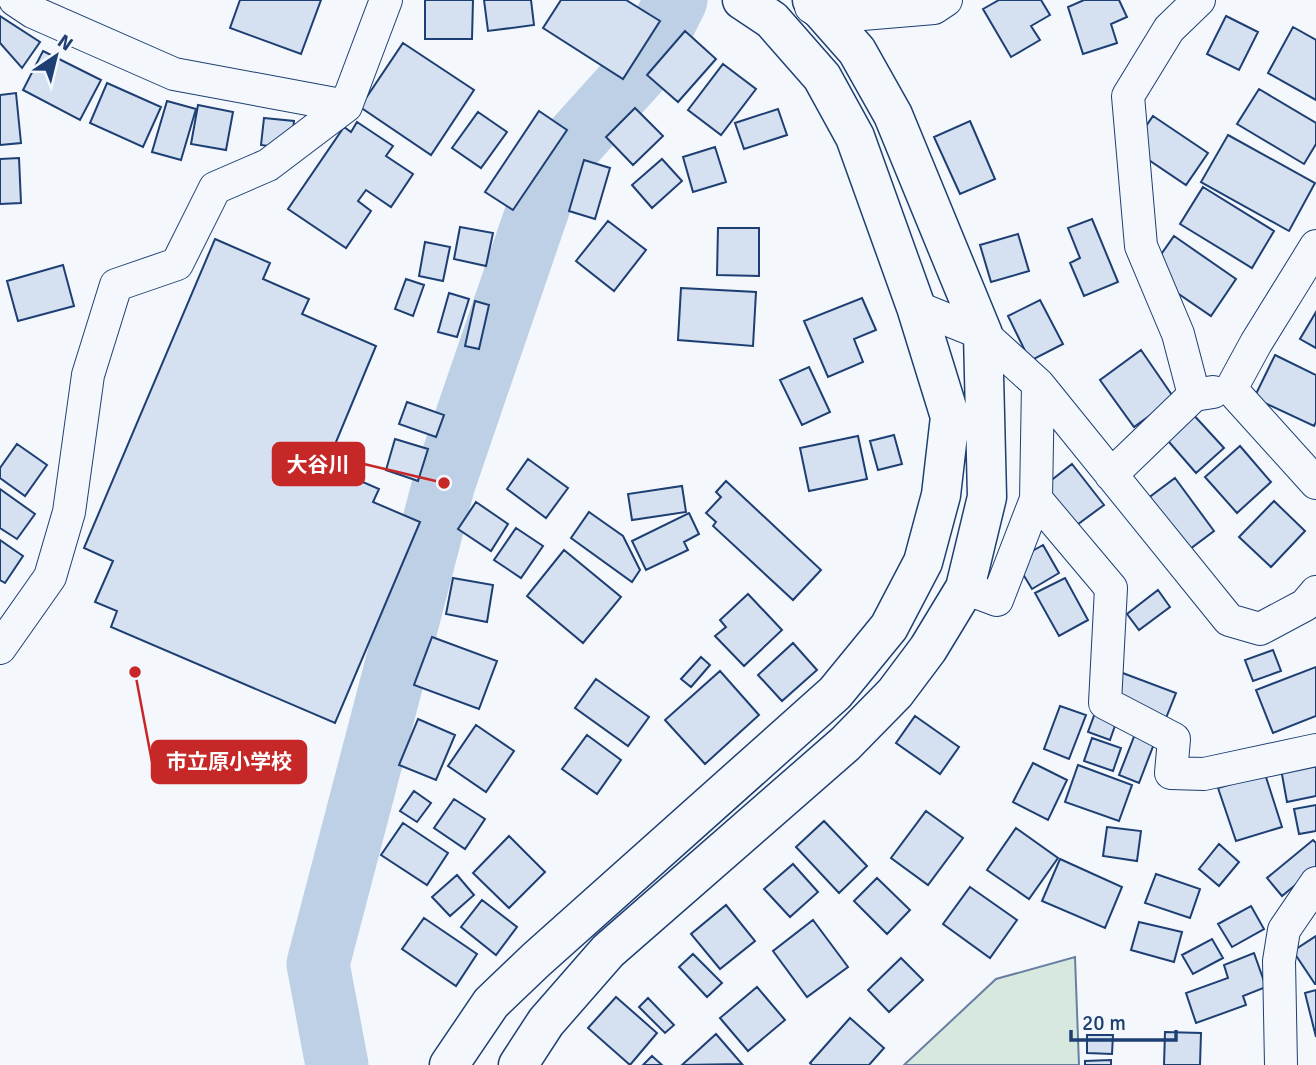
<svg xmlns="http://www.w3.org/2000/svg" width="1316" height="1065" font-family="Signika,'Noto Sans JP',sans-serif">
<rect width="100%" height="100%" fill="#f4f7fb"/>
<path fill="#d7e8df" stroke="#687fa3" stroke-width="2" d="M1075,957L1079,1065H904L996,979Z"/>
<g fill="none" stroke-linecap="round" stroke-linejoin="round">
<path stroke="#bed0e5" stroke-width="63" d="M337,1065L318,964L444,483L553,165L644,64L676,0"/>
</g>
<path fill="#d5e0f0" stroke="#1d3f73" stroke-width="2" d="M240,0H321L301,54L230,28Z
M425,0H473L472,39H425Z
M484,0H531L534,25L488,31Z
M561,0H626L660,21L623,79L543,28Z
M999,0H1041L1050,15L1031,26L1040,40L1011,57L983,9Z
M1084,0H1119L1127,17L1111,24L1117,43L1083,54L1068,7Z
M0,16L40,42L22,68L0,43Z
M1226,16L1258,32L1239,70L1207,54Z
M1293,27L1316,40V100L1268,73Z
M685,31L716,59L678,102L647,75Z
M403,43L474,90L431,155L360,107Z
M43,51L101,80L80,120L23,90Z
M723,64L756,89L721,135L688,110Z
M107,83L161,107L143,147L90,123Z
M1259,89L1316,123V144L1304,164L1237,124Z
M16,93L21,143L0,145V95Z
M167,101L196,109L181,160L152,152Z
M198,105L233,112L226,150L191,144Z
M635,108L663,136L633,165L606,137Z
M778,109L787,135L744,149L735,123Z
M539,111L567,130L513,210L485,192Z
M478,112L507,132L481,168L452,148Z
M1153,116L1208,153L1186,185L1131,148Z
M264,118L294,121L291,149L261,145Z
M970,121L995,179L960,194L934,137Z
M357,122L393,146L386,156L413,174L391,207L366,190L358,201L371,211L346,248L288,209L344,127L351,132Z
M1228,135L1315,183L1289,231L1201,182Z
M715,147L726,182L693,192L683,157Z
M19,158L21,203L0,204V159Z
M662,159L682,181L652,208L632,185Z
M584,160L610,168L595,219L569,211Z
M1203,187L1274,231L1252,268L1180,224Z
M1092,219L1118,282L1084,296L1070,263L1080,258L1068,228Z
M608,221L646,250L614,291L576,261Z
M460,227L493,233L486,266L454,259Z
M718,228H759V276L717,275Z
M1018,234L1029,271L991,282L980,245Z
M1174,236L1236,279L1211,316L1148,273Z
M215,239L270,263L263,279L309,299L302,314L376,346L326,466L379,489L373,502L420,522L335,723L111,627L117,611L95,602L113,561L84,548Z
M425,242L450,247L443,281L419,276Z
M63,265L74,306L18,321L7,281Z
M406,279L424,285L413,316L395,309Z
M681,288L756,292L753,346L678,340Z
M449,293L469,299L457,337L438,332Z
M862,298L876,330L854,339L863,362L828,377L804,321Z
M1040,300L1063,344L1030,361L1008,316Z
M475,301L489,305L479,349L465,346Z
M1316,312V348L1300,339Z
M1141,350L1174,398L1134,427L1100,380Z
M1275,355L1316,375V422L1314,426L1254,398Z
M809,367L830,412L802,425L780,380Z
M407,402L444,415L436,437L399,424Z
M1190,411L1224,448L1196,473L1163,435Z
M894,435L902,464L878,470L870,441Z
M858,436L867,479L809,491L800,448Z
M395,439L428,449L418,481L386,470Z
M17,444L47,465L25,496L0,478V468Z
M1240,446L1271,482L1237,513L1205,477Z
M528,459L568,488L546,518L507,489Z
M1072,464L1104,505L1070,530L1039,490Z
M1175,478L1214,531L1186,552L1147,499Z
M726,481L821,570L793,600L713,526L716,522L706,513L721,497L716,492Z
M682,486L686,512L632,520L628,494Z
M0,489L35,514L17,539L0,528Z
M1274,501L1305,531L1271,567L1239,537Z
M476,502L508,524L491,551L458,529Z
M589,512L623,536L640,570L632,582L571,538Z
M689,513L699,534L684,542L688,550L646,570L632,541Z
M516,528L543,546L521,578L494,560Z
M0,540L23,556L5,583L0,580Z
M1043,545L1059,573L1032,589L1015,561Z
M564,550L621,597L583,643L527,596Z
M453,578L493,585L487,622L446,614Z
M1065,578L1088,620L1059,636L1035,593Z
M1158,590L1170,607L1139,630L1127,614Z
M748,594L782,630L744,666L715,636L726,627L720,620Z
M432,637L497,661L479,709L414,685Z
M793,643L817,670L782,701L758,675Z
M1273,650L1281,671L1253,681L1245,660Z
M701,657L710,665L691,687L681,679Z
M1316,667V716L1273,733L1256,690Z
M720,671L759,715L705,764L665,720Z
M1120,672L1176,693L1164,723L1109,702Z
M596,679L649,717L628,746L575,708Z
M1060,706L1086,715L1069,759L1044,749Z
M1095,713L1117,720L1110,740L1088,732Z
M915,716L959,747L940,774L896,743Z
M418,719L455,735L436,780L399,765Z
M476,725L514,751L486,792L448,766Z
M1137,729L1157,736L1139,783L1119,775Z
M587,735L621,760L597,794L562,769Z
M1092,738L1121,748L1113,771L1084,761Z
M1316,762V796L1287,802L1281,769Z
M1033,763L1067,780L1048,820L1013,802Z
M1078,765L1132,785L1119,821L1065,802Z
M1265,774L1282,827L1236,841L1218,788Z
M414,791L431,803L417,822L400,811Z
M454,799L485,819L465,849L434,828Z
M1316,805V831L1299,834L1294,809Z
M926,811L963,838L928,885L891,858Z
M824,821L867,866L839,893L796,847Z
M403,823L448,853L427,885L381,855Z
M1107,827L1141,831L1137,861L1103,856Z
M1016,828L1058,858L1029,899L987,870Z
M509,836L545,872L509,908L473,873Z
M1313,840L1316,843V868L1282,896L1267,878Z
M1219,844L1239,862L1219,886L1199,869Z
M1060,859L1122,887L1105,928L1042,901Z
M793,864L818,892L790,917L764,889Z
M1156,874L1200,889L1190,918L1145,903Z
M457,875L474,895L450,916L432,897Z
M877,878L910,910L887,934L854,901Z
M970,887L1017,920L990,958L943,924Z
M482,900L517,927L496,955L461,927Z
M726,905L755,941L720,969L691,934Z
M1251,906L1264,929L1232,947L1218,924Z
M424,918L477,954L456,986L402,949Z
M813,920L848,967L807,997L773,951Z
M1139,922L1182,932L1174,962L1131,950Z
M1316,936V984H1315L1293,951Z
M1212,939L1223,958L1193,974L1182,955Z
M1254,953L1266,987L1243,996L1246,1005L1196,1023L1186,993L1228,978L1224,965Z
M693,954L722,983L707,997L679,967Z
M901,958L923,980L889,1012L868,990Z
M757,987L785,1020L748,1051L720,1018Z
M1316,990V1037L1305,993Z
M616,997L657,1033L630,1065L588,1028Z
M648,998L674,1025L665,1033L639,1007Z
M850,1018L884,1048L869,1065H812L810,1063Z
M1165,1032L1201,1033L1200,1065H1164Z
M716,1034L742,1064L682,1065Z
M1087,1035H1113L1112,1054L1087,1053Z
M652,1056L662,1065H643Z
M1111,1060V1065H1085V1061Z"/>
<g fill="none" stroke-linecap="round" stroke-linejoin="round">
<defs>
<path id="street" d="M15,0L33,12L174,74L346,106
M811,7L827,17L934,8L946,0
M1316,246L1256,343L1231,389L1316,483
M916,307L983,334L1038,384L1229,620L1260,629L1305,605L1316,592
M1194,395L1178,334L1141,246L1128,96L1169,29L1199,0
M1111,475L1194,395L1213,392
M1036,499L1111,588L1105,703L1174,739L1171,773L1204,774L1316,750
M965,588L997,600L1036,499L1038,384
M0,648L50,577L69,512L88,375L116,285L177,264L215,188L268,165L346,106L386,0
M1281,1065L1279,961L1284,930L1316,883"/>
<path id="secondary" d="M449,1065L491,1003L536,960L835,693L889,627L923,562L941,495L950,417L916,307L855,137L822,77L772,20L742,0
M518,1065L546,1022L608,951L845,744L895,693L928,649L965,588L987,497L983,334L893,115L857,51L812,0"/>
</defs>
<use href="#street" stroke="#1d3f73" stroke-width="34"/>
<use href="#secondary" stroke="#1d3f73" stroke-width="41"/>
<use href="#street" stroke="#f4f7fb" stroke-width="32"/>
<use href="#secondary" stroke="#f4f7fb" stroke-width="38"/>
</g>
<path fill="none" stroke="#c62828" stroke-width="2.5" d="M444 483L364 464M135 672L152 762"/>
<g fill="#c62828" stroke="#f4f7fb" stroke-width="2.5">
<circle cx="444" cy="483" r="7"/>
<circle cx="135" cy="672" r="7"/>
</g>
<g fill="#c62828" stroke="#c62828" stroke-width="2.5">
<rect x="273" y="443" width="91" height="42" rx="7"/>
<rect x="152" y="741" width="154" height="42" rx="7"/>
</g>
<g font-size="21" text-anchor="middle" font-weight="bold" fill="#fff">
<text x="318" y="472">大谷川</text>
<text x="229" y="769">市立原小学校</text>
</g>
<g transform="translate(56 56) rotate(35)" stroke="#f4f7fb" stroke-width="5" paint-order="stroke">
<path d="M0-5L12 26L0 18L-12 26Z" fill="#1d3f73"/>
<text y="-10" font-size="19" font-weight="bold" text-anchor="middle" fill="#1d3f73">N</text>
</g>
<path d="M1071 1030v10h105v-10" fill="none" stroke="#1d3f73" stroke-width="3.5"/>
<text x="1082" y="1030" font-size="21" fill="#1d3f73" stroke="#f4f7fb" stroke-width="5" paint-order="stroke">20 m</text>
</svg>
